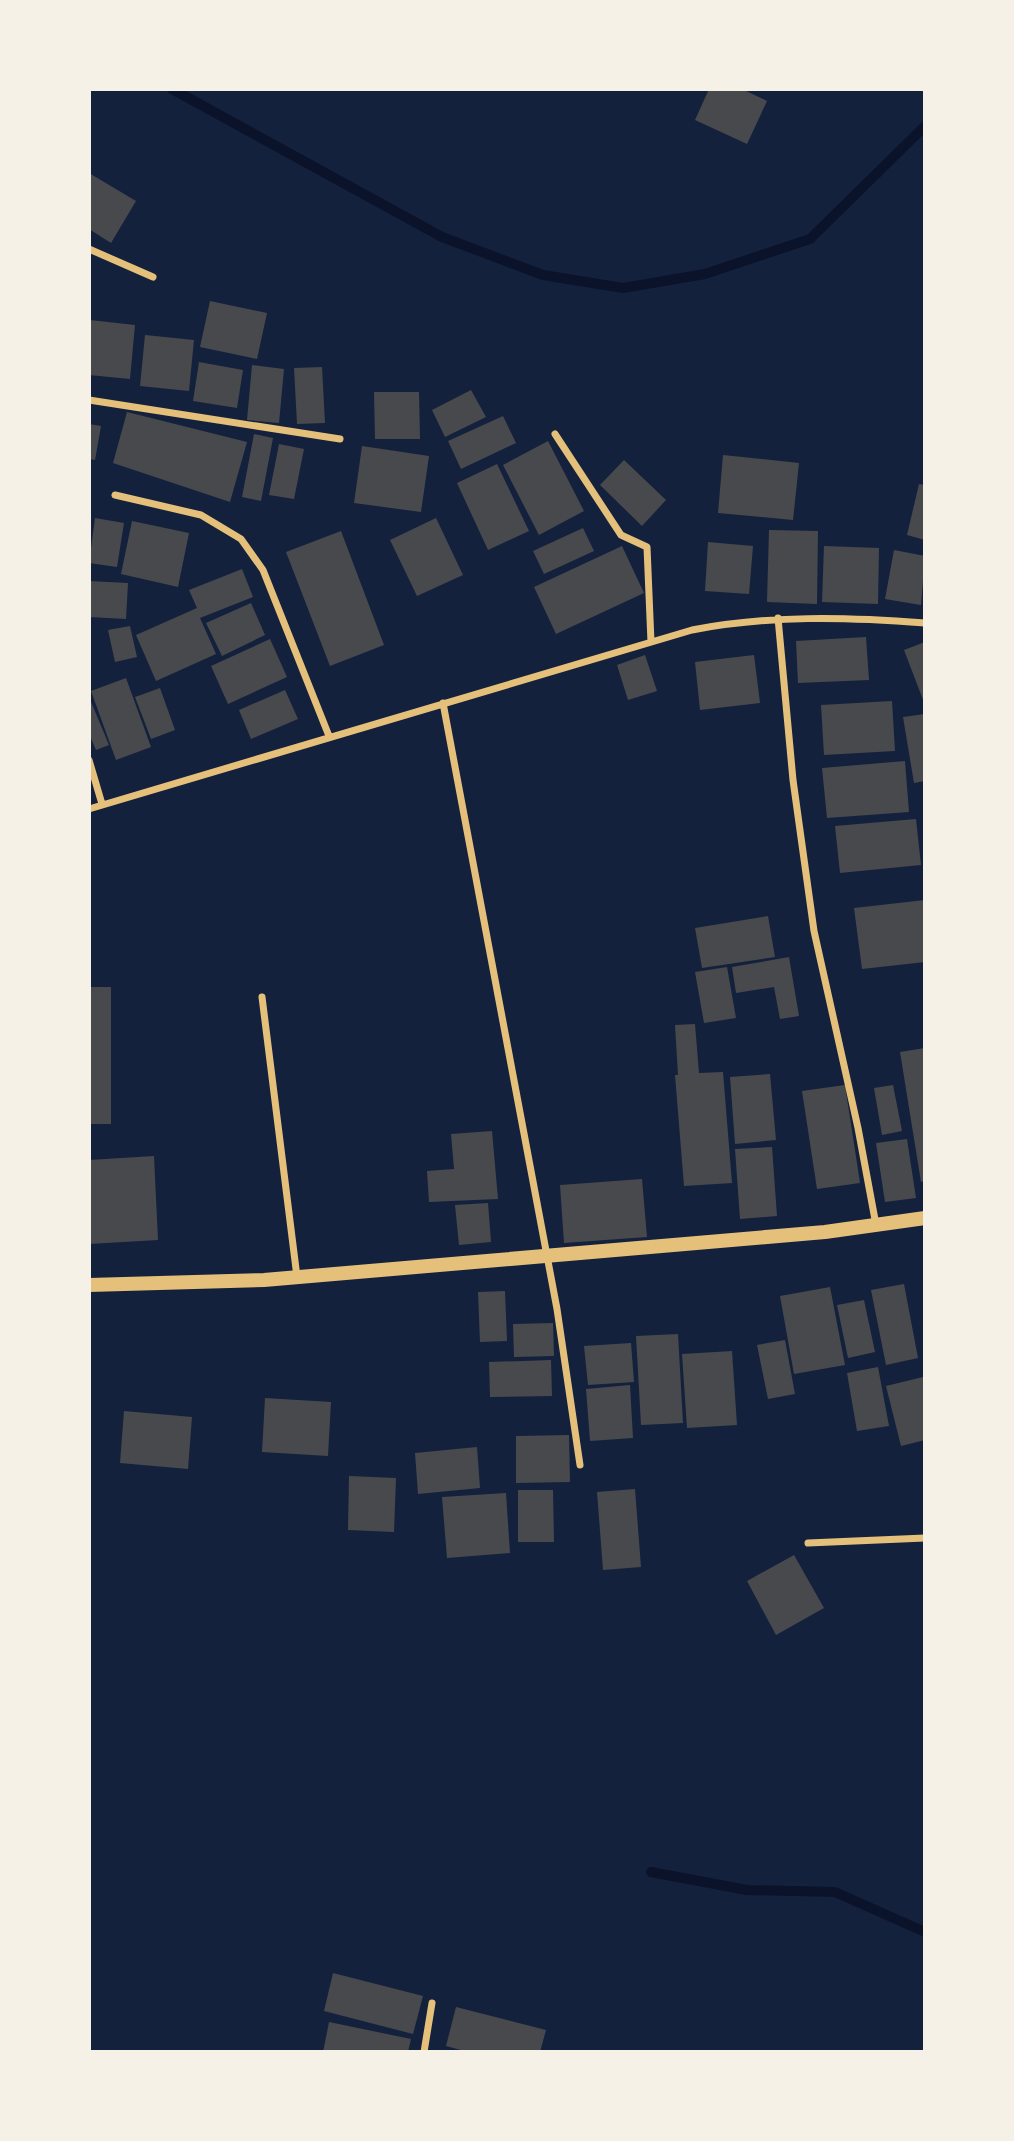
<svg xmlns="http://www.w3.org/2000/svg" width="1014" height="2141" font-family="Lato,sans-serif">
<rect width="100%" height="100%" fill="#14213d"/>
<g fill="none" stroke-linecap="round" stroke-linejoin="round">
<path stroke="#0b132b" stroke-width="10" d="M172,89L442,237L543,275L623,288L705,274L810,239L925,126
M651,1872L747,1890L835,1892L925,1932"/>
</g>
<path fill="#48494c" d="M709,89H742L767,101L747,144L695,120Z
M89,173L136,201L111,243L89,229Z
M210,301L267,313L257,359L200,347Z
M90,320L135,325L130,379L89,375Z
M145,335L194,340L189,391L140,386Z
M199,362L243,370L237,408L193,401Z
M252,365L284,369L279,423L247,420Z
M322,367L325,423L297,424L294,368Z
M471,390L486,417L445,437L432,410Z
M374,392H419L420,439H375Z
M127,412L247,442L230,502L113,463Z
M503,416L516,443L461,469L448,441Z
M89,424L101,426L95,460L89,459Z
M254,434L273,438L261,501L242,497Z
M548,441L584,511L539,535L503,465Z
M279,444L304,449L294,499L269,495Z
M362,446L429,456L421,512L354,503Z
M723,455L799,463L793,520L718,513Z
M624,460L666,500L642,526L600,485Z
M497,464L529,531L488,550L457,483Z
M919,484L925,485V540L907,535Z
M95,518L124,523L117,567L89,563Z
M436,518L463,575L417,596L390,540Z
M132,521L189,533L178,587L121,574Z
M583,528L594,551L544,574L533,551Z
M769,530L818,531L817,604L767,602Z
M341,531L384,645L330,666L286,552Z
M708,542L753,546L749,594L705,591Z
M622,546L644,593L556,634L534,587Z
M824,546L879,548L878,604L822,602Z
M894,550L925,556L921,605L885,599Z
M242,569L253,597L200,618L216,654L156,681L136,635L197,608L189,590Z
M89,581L128,583L126,619L89,617Z
M251,603L265,635L222,656L206,623Z
M130,626L137,657L115,662L108,630Z
M866,637L869,680L798,683L796,641Z
M270,639L287,677L228,704L211,666Z
M925,642V705L904,650Z
M645,655L657,691L628,700L617,665Z
M754,655L760,703L700,710L695,662Z
M126,678L151,747L116,760L91,691Z
M160,688L175,730L151,739L135,697Z
M285,690L298,719L251,739L239,710Z
M89,697L109,745L96,750L89,734Z
M892,701L895,751L824,755L821,705Z
M925,714V781L914,783L903,717Z
M905,761L909,812L827,818L822,768Z
M916,819L921,865L840,873L835,826Z
M925,900V962L862,969L854,908Z
M768,916L775,957L702,968L695,928Z
M789,957L799,1016L780,1019L774,987L736,993L732,967Z
M727,967L736,1018L704,1023L695,972Z
M89,987H111V1124H89Z
M695,1024L699,1073L723,1072L732,1183L684,1186L675,1075H678L675,1025Z
M925,1048V1181L921,1182L900,1052Z
M770,1074L776,1140L735,1144L730,1077Z
M845,1085L860,1183L817,1189L802,1091Z
M893,1085L902,1131L882,1135L874,1088Z
M492,1131L498,1199L429,1202L427,1171L454,1169L451,1134Z
M907,1139L916,1198L885,1202L876,1143Z
M772,1147L777,1216L740,1219L735,1149Z
M154,1156L158,1240L89,1244V1160Z
M642,1179L647,1237L564,1243L560,1185Z
M488,1203L491,1242L459,1245L455,1205Z
M904,1284L918,1358L886,1365L871,1290Z
M830,1287L845,1365L794,1374L780,1296Z
M505,1291L507,1341L480,1342L478,1292Z
M864,1300L875,1352L848,1358L837,1305Z
M553,1323L554,1356L514,1357L513,1324Z
M678,1334L683,1423L641,1425L636,1336Z
M785,1340L795,1394L768,1399L757,1345Z
M631,1343L634,1382L588,1385L584,1346Z
M732,1351L737,1425L687,1428L682,1354Z
M551,1360L552,1396L490,1397L489,1362Z
M878,1367L889,1426L857,1431L847,1373Z
M923,1377L925,1440L901,1446L886,1386Z
M630,1385L633,1438L590,1441L586,1389Z
M265,1398L331,1402L328,1456L262,1452Z
M124,1411L192,1417L188,1469L120,1463Z
M569,1435L570,1482L516,1483V1436Z
M477,1447L480,1488L418,1494L415,1453Z
M349,1476L396,1478L394,1532L348,1530Z
M635,1489L641,1567L603,1570L597,1492Z
M518,1490H553L554,1542H518Z
M506,1493L510,1553L447,1558L442,1497Z
M794,1555L824,1608L776,1635L747,1581Z
M333,1973L423,1996L413,2034L324,2011Z
M456,2007L546,2030L540,2052H468L446,2046Z
M329,2022L411,2039L408,2052H323Z"/>
<g fill="none" stroke-linecap="round" stroke-linejoin="round">
<path stroke="#e5c07b" stroke-width="7" d="M89,249L153,277
M89,400L340,439
M555,434L621,535L647,547L651,642
M115,495L201,515L241,539L263,570L329,736
M778,618L793,780L814,931L858,1128L876,1225
M443,703L557,1309L580,1465
M89,760L102,804
M89,809L692,630C770,615 846,617 925,623
M262,997L297,1277
M808,1543L925,1538
M424,2052L432,2003"/>
<path stroke="#e5c07b" stroke-width="14" d="M89,1285L264,1280L825,1232L925,1218"/>
</g>
<rect width="1014" height="2141" fill="none" stroke="#f6f1e7" stroke-width="182"/>
</svg>
